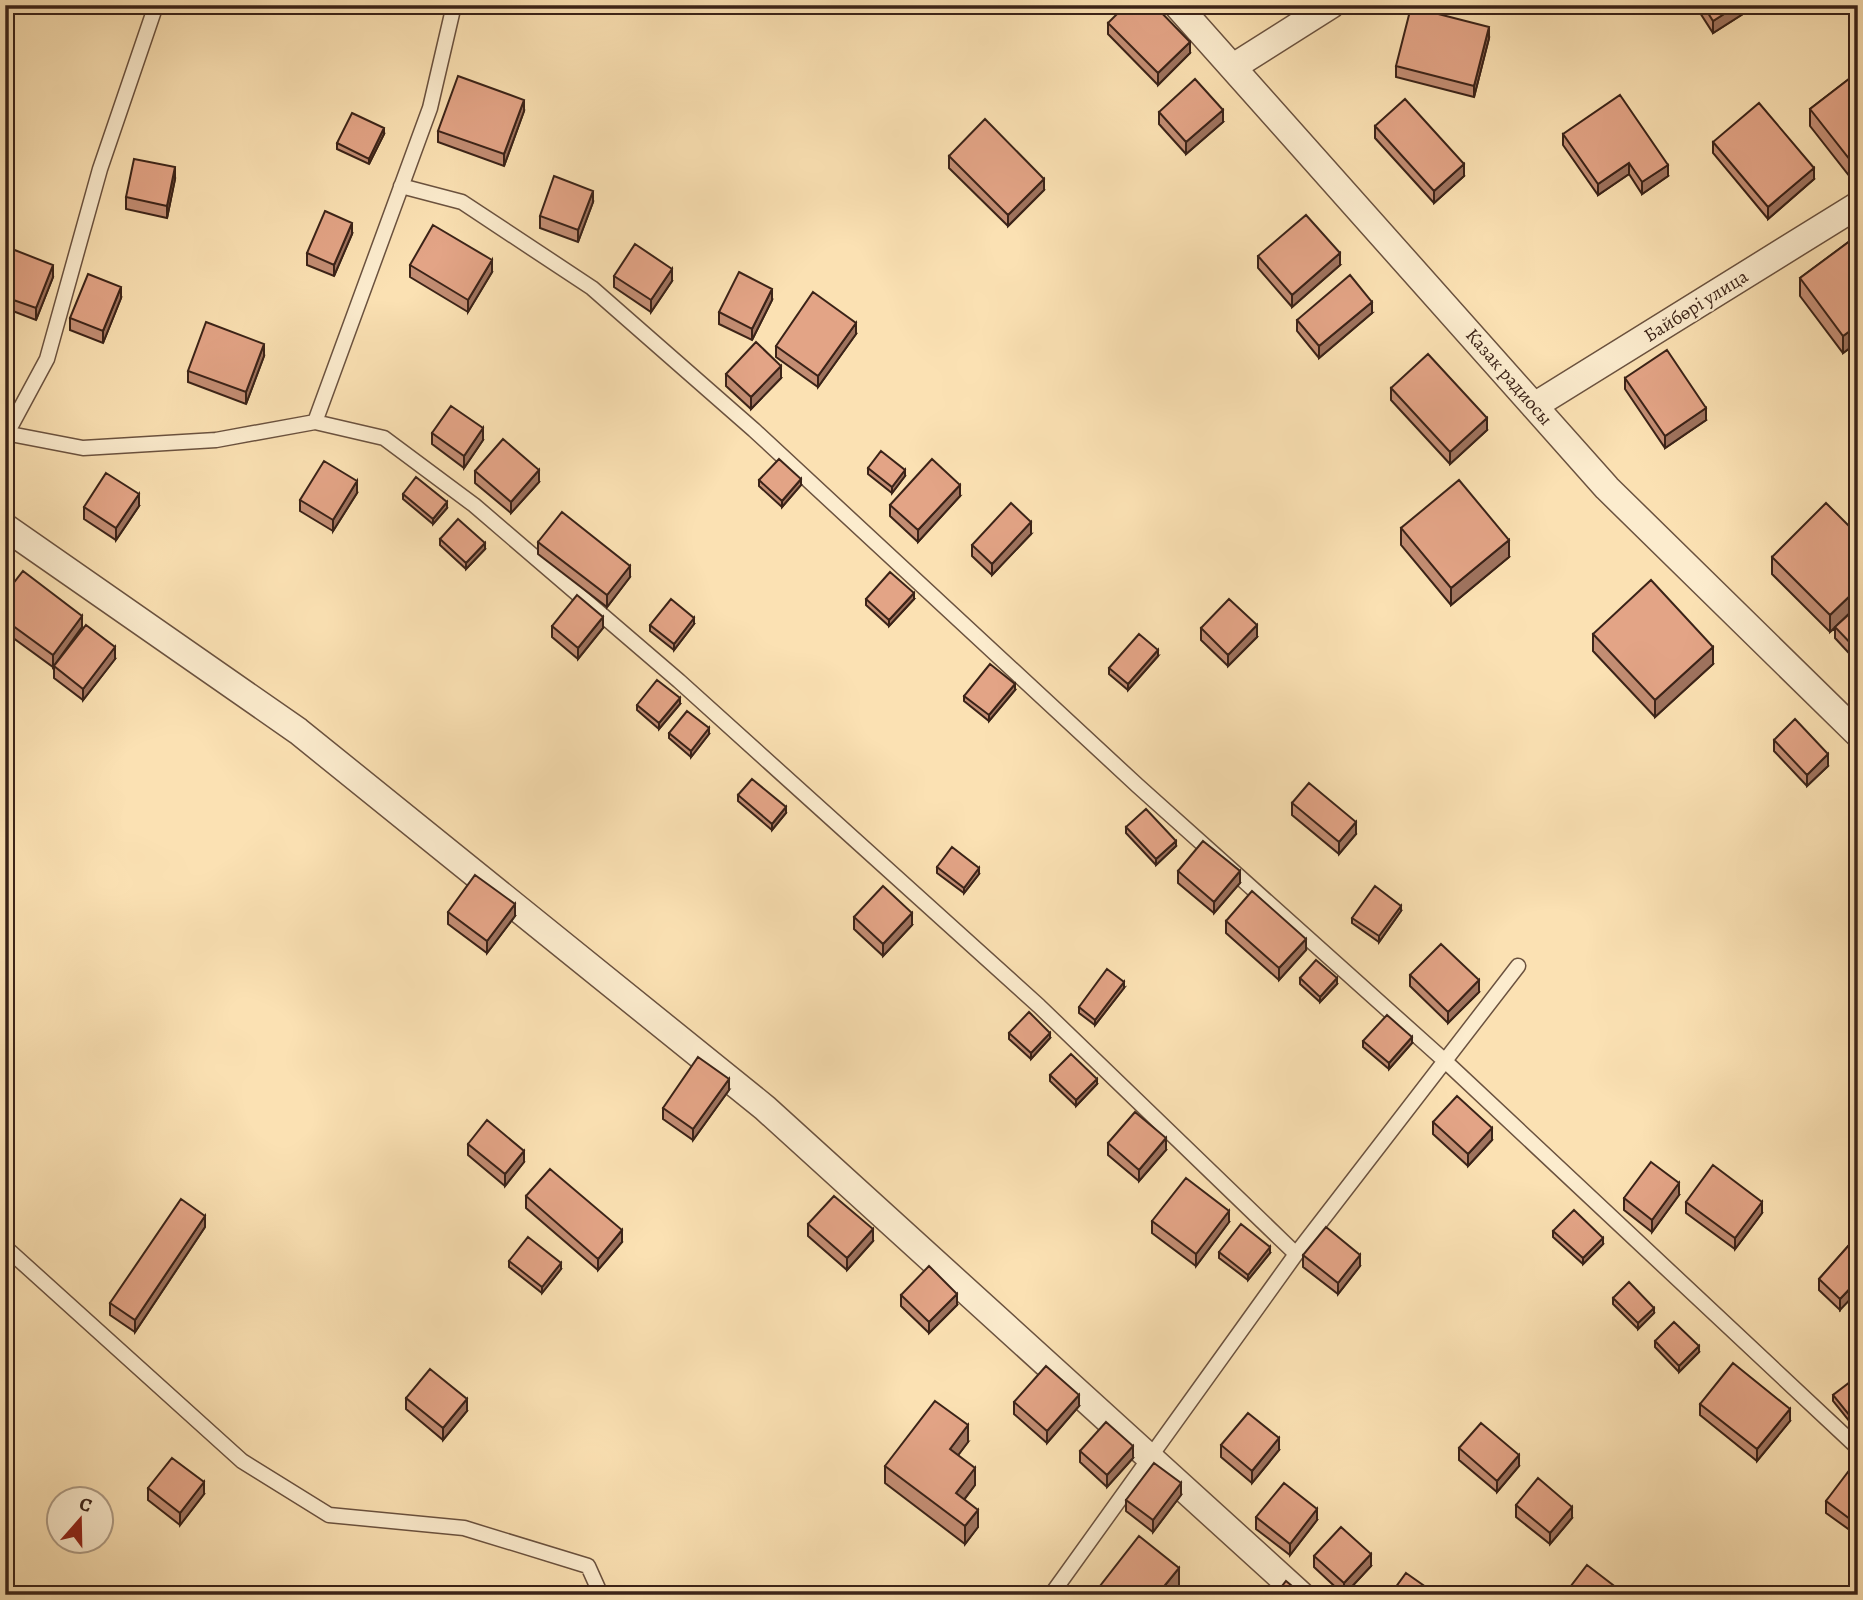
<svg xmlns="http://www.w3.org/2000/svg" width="1863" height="1600" font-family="Alegreya,serif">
<rect width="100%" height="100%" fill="#fbe1b3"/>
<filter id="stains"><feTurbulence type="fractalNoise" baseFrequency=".00286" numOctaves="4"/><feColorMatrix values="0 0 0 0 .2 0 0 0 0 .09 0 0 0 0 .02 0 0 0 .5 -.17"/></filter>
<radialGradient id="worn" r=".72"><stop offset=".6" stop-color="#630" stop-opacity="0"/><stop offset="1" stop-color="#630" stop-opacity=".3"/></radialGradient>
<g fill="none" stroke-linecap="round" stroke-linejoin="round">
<defs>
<path id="lane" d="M401,186L462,202L592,288L754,430L1138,786L1445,1061L1858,1448
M315,422L384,438L474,505L679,681L1039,1006L1296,1254L1051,1595
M5,433L83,448L216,440L315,422L430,108L454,5
M5,437L47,359L100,169L156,5
M5,1247L242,1461L329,1515L464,1528L588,1566L601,1595
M1296,1254L1518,966"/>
<path id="street" d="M1177,5L1607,488L1858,734
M1233,67L1331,5
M1534,406L1858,205
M5,527L298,731L765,1108L1301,1595"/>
</defs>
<use href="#lane" stroke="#6b523f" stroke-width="17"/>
<use href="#street" stroke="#6b523f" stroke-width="29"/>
<use href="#lane" stroke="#fcecce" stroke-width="14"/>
<use href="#street" stroke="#fcecce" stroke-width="26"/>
</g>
<path fill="#c38d73" stroke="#3b2318" stroke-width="2" d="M1060,5H1072L1065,11Z
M1695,5H1757L1713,33Z
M1108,23L1190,53L1158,85L1108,34Z
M1489,38L1474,97L1396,77V66Z
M1858,72V187L1810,126V109Z
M524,111L504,166L438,142V131Z
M1159,112L1223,122L1186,154L1159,124Z
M1375,126L1464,176L1434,203L1375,138Z
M384,134L369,164L337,149V143Z
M1563,134L1668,176L1642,194L1629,174L1598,195L1563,145Z
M1713,142L1814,179L1768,219L1713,153Z
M949,156L1044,190L1008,226L949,168Z
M175,179L167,218L126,209V197Z
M593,202L578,242L540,228V216Z
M352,234L334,276L307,265V253Z
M1858,235V342L1843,353L1800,296V278Z
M1258,256L1340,265L1292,307L1258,268Z
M410,265L492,272L468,312L410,277Z
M5,267L53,277L36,320L5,308Z
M614,276L672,281L651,312L614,287Z
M121,298L103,343L70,330V318Z
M772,300L752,340L719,324V312Z
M1372,313L1319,358L1297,331V320Z
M856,334L818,387L776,357V346Z
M264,356L246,404L188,382V371Z
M726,374L781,378L751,409L726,386Z
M1625,378L1706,420L1665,448L1625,389Z
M1391,388L1487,430L1450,464L1391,400Z
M432,433L483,440L464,468L432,444Z
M868,468L905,476L892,493L868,474Z
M475,471L539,482L511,513L475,483Z
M759,480L801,485L782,507L759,486Z
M357,493L333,531L300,511V500Z
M403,494L447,508L433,524L403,499Z
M960,496L918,542L890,516V505Z
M139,506L116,540L84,519V507Z
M1401,528L1509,557L1451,605L1401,545Z
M1031,534L992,575L972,556V545Z
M440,539L485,549L466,569L440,545Z
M538,542L630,577L607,607L538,554Z
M1772,557L1858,606V663L1835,638V628L1830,632L1772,574Z
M5,594L82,627L53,667L5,632Z
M866,599H914L889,626L866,605Z
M694,624L674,650L650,631V625Z
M552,626L603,628L578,659L552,637Z
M1201,628L1257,637L1228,666L1201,640Z
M1593,634L1713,664L1655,717L1593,651Z
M1158,656L1128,690L1109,674V668Z
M115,659L83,700L54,678V666Z
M1015,690L989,721L964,701V696Z
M680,704L659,729L637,710V705Z
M669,733L709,734L691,757L669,738Z
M1774,740L1828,766L1807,786L1774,751Z
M738,795L786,813L772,830L738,801Z
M1292,803L1356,834L1339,854L1292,815Z
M1126,827L1176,846L1156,865L1126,833Z
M1858,836V858L1852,853V842Z
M937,867L979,874L964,893L937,873Z
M1178,871L1240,883L1214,913L1178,883Z
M1401,911L1379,942L1352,923V918Z
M448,912L515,916L487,953L448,924Z
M854,917L912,925L883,956L854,929Z
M1226,921L1306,950L1279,980L1226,933Z
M1410,975L1479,992L1448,1023L1410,986Z
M1300,978L1337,984L1320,1002L1300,984Z
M1124,988L1095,1025L1079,1013V1007Z
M1009,1033L1050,1038L1031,1059L1009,1039Z
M1363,1041L1412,1043L1389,1069L1363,1047Z
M1050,1075L1097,1084L1076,1106L1050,1081Z
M729,1090L693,1140L663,1119V1108Z
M1433,1122L1492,1140L1468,1166L1433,1134Z
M1108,1143L1166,1150L1139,1181L1108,1155Z
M468,1144L524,1162L505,1186L468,1155Z
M1679,1195L1652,1232L1624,1210V1198Z
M526,1196L622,1242L598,1270L526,1208Z
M1686,1202L1762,1213L1735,1249L1686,1213Z
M1152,1221L1229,1222L1196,1266L1152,1233Z
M808,1224L873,1241L847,1270L808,1236Z
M205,1227L135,1332L110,1315V1303Z
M1553,1231L1603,1244L1583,1264L1553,1237Z
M1850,1244L1840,1310L1819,1290V1279Z
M1219,1252L1270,1253L1248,1280L1219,1258Z
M1303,1255L1360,1266L1338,1294L1303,1267Z
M509,1261L561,1269L542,1293L509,1267Z
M901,1295L957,1305L929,1333L901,1306Z
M1613,1298L1654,1313L1638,1329L1613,1304Z
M1655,1341L1699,1352L1679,1372L1655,1347Z
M1858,1384V1432L1833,1401V1395Z
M406,1398L467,1411L443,1440L406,1409Z
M1014,1402L1079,1406L1047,1443L1014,1414Z
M1700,1404L1790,1421L1757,1461L1700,1415Z
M968,1442L958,1455L975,1485L964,1500L978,1527L965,1544L885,1483V1466Z
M1221,1445L1279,1450L1252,1483L1221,1457Z
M1459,1448L1519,1466L1497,1492L1459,1460Z
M1080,1451L1133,1458L1107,1487L1080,1462Z
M1858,1466V1536L1826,1513V1501Z
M148,1488L204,1494L180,1525L148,1500Z
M1181,1495L1153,1532L1126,1511V1500Z
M1516,1505L1572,1518L1550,1544L1516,1517Z
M1256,1517L1317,1520L1290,1555L1256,1529Z
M1314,1556L1371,1566L1344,1595L1314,1567Z"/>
<path fill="#9f735e" stroke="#3b2318" stroke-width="2" d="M1065,5H1072L1065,11Z
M1738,5H1757L1713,33V21Z
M1489,27V38L1474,97V86Z
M1190,42V53L1158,85V73Z
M524,100V111L504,166V154Z
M1223,110V122L1186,154V142Z
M384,128V134L369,164V159Z
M1629,163V174L1598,195V184Z
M1464,164V176L1434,203V191Z
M1668,165V176L1642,194V182Z
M175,167V179L167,218V206Z
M1814,168V179L1768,219V207Z
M1044,179V190L1008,226V215Z
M593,191V202L578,242V230Z
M352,223V234L334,276V265Z
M1340,253V265L1292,307V295Z
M492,260V272L468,312V300Z
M53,265V277L36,320V308Z
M672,269V281L651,312V300Z
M121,287V298L103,343V331Z
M772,289V300L752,340V329Z
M1372,302V313L1319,358V346Z
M856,323V334L818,387V376Z
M1858,325V342L1843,353V336Z
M264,344V356L246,404V392Z
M781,366V378L751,409V397Z
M1706,408V420L1665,448V436Z
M1487,418V430L1450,464V452Z
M483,428V440L464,468V456Z
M539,470V482L511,513V502Z
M905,470V476L892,493V487Z
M801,479V485L782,507V501Z
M357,481V493L333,531V520Z
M960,485V496L918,542V530Z
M139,494V506L116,540V528Z
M447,502V508L433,524V519Z
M1031,522V534L992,575V564Z
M1509,540V557L1451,605V588Z
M485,543V549L466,569V563Z
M630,566V577L607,607V595Z
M1858,588V605L1830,632V615Z
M914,593V599L889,626V620Z
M82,616V627L53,667V655Z
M603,617V628L578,659V648Z
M694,618V624L674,650V644Z
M1257,625V637L1228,666V655Z
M115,647V659L83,700V689Z
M1713,647V664L1655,717V700Z
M1158,650V656L1128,690V684Z
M1015,684V690L989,721V715Z
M680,698V704L659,729V723Z
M709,728V734L691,757V751Z
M1828,754V766L1807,786V775Z
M786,807V813L772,830V824Z
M1356,822V834L1339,854V842Z
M1176,841V846L1156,865V859Z
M979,868V874L964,893V888Z
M1240,871V883L1214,913V902Z
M515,904V916L487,953V941Z
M1401,906V911L1379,942V936Z
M912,913V925L883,956V944Z
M1306,939V950L1279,980V968Z
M1337,978V984L1320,1002V997Z
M1479,980V992L1448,1023V1012Z
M1124,982V988L1095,1025V1020Z
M1050,1033V1038L1031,1059V1053Z
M1412,1037V1043L1389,1069V1063Z
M729,1079V1090L693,1140V1129Z
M1097,1079V1084L1076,1106V1100Z
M1492,1128V1140L1468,1166V1154Z
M1166,1138V1150L1139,1181V1170Z
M524,1151V1162L505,1186V1174Z
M10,1165V1176L5,1182V1170Z
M1679,1183V1195L1652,1232V1220Z
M1762,1202V1213L1735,1249V1238Z
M1229,1211V1222L1196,1266V1254Z
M205,1216V1227L135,1332V1320Z
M873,1229V1241L847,1270V1258Z
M622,1230V1242L598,1270V1259Z
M1603,1238V1244L1583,1264V1258Z
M1270,1247V1253L1248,1280V1275Z
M1360,1255V1266L1338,1294V1283Z
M561,1263V1269L542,1293V1287Z
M1858,1280V1291L1840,1310V1299Z
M957,1294V1305L929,1333V1322Z
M1654,1308V1313L1638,1329V1323Z
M1699,1346V1352L1679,1372V1366Z
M1079,1395V1406L1047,1443V1431Z
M467,1399V1411L443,1440V1428Z
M1790,1409V1421L1757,1461V1449Z
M968,1425V1442L950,1466V1449Z
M1279,1438V1450L1252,1483V1471Z
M1133,1446V1458L1107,1487V1475Z
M1519,1455V1466L1497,1492V1481Z
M975,1468V1485L956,1510V1493Z
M204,1482V1494L180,1525V1513Z
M1181,1483V1495L1153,1532V1520Z
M1572,1507V1518L1550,1544V1533Z
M1317,1509V1520L1290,1555V1544Z
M978,1510V1527L965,1544V1526Z
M1371,1554V1566L1344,1595V1583Z
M1179,1568V1585L1171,1595H1157Z"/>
<path fill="#e3a486" stroke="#3b2318" stroke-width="2" d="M1126,5H1154L1190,42L1158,73L1108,23Z
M1703,5H1738L1713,21Z
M1411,7L1489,27L1474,86L1396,66Z
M1858,72V170L1810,109Z
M458,76L524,100L504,154L438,131Z
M1195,79L1223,110L1186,142L1159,112Z
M1620,95L1668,165L1642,182L1629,163L1598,184L1563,134Z
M1405,99L1464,164L1434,191L1375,126Z
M1759,103L1814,168L1768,207L1713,142Z
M352,113L384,128L369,159L337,143Z
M985,119L1044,179L1008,215L949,156Z
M134,159L175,167L167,206L126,197Z
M554,176L593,191L578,230L540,216Z
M325,211L352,223L334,265L307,253Z
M1306,215L1340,253L1292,295L1258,256Z
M433,225L492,260L468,300L410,265Z
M1858,235V325L1843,336L1800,278Z
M635,244L672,269L651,300L614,276Z
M12,249L53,265L36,308L5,297V267Z
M739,272L772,289L752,329L719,312Z
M88,274L121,287L103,331L70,318Z
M1350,275L1372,302L1319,346L1297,320Z
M813,292L856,323L818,376L776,346Z
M206,322L264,344L246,392L188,371Z
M756,342L781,366L751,397L726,374Z
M1667,350L1706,408L1665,436L1625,378Z
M1428,354L1487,418L1450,452L1391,388Z
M451,406L483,428L464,456L432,433Z
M503,439L539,470L511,502L475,471Z
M881,451L905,470L892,487L868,468Z
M779,459L801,479L782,501L759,480Z
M932,459L960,485L918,530L890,505Z
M324,461L357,481L333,520L300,500Z
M106,473L139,494L116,528L84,507Z
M416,477L447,502L433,519L403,494Z
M1459,480L1509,540L1451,588L1401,528Z
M1011,503L1031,522L992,564L972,545Z
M1826,503L1858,535V588L1830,615L1772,557Z
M562,512L630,566L607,595L538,542Z
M458,519L485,543L466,563L440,539Z
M23,571L82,616L53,655L5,620V594Z
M890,572L914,593L889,620L866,599Z
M1651,580L1713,647L1655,700L1593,634Z
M577,595L603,617L578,648L552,626Z
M671,599L694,618L674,644L650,625Z
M1229,599L1257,625L1228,655L1201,628Z
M1858,606V651L1835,627Z
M86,625L115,647L83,689L54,666Z
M1139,634L1158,650L1128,684L1109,668Z
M990,664L1015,684L989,715L964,696Z
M657,680L680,698L659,723L637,705Z
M687,711L709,728L691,751L669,733Z
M1795,719L1828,754L1807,775L1774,740Z
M752,779L786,807L772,824L738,795Z
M1309,783L1356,822L1339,842L1292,803Z
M1146,809L1176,841L1156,859L1126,827Z
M1858,836V847L1852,842Z
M1203,841L1240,871L1214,902L1178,871Z
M952,847L979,868L964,888L937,867Z
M475,875L515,904L487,941L448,912Z
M883,886L912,913L883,944L854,917Z
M1375,886L1401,906L1379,936L1352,918Z
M1252,891L1306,939L1279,968L1226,921Z
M1441,944L1479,980L1448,1012L1410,975Z
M1316,960L1337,978L1320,997L1300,978Z
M1107,969L1124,982L1095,1020L1079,1007Z
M1029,1012L1050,1033L1031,1053L1009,1033Z
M1387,1015L1412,1037L1389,1063L1363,1041Z
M1071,1054L1097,1079L1076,1100L1050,1075Z
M698,1057L729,1079L693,1129L663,1108Z
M1457,1096L1492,1128L1468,1154L1433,1122Z
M1135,1112L1166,1138L1139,1170L1108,1143Z
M487,1120L524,1151L505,1174L468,1144Z
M5,1161L10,1165L5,1170Z
M1651,1162L1679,1183L1652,1220L1624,1198Z
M1713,1165L1762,1202L1735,1238L1686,1202Z
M550,1169L622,1230L598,1259L526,1196Z
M1186,1178L1229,1211L1196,1254L1152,1221Z
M834,1196L873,1229L847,1258L808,1224Z
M181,1199L205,1216L135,1320L110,1303Z
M1574,1210L1603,1238L1583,1258L1553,1231Z
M1241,1224L1270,1247L1248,1275L1219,1252Z
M1326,1227L1360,1255L1338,1283L1303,1255Z
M528,1237L561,1263L542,1287L509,1261Z
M1850,1244L1858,1251V1280L1840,1299L1819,1279Z
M929,1266L957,1294L929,1322L901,1295Z
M1629,1282L1654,1308L1638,1323L1613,1298Z
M1674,1322L1699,1346L1679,1366L1655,1341Z
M1733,1363L1790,1409L1757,1449L1700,1404Z
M1046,1366L1079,1395L1047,1431L1014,1402Z
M430,1369L467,1399L443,1428L406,1398Z
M1854,1379L1858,1384V1426L1833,1395Z
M935,1401L968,1425L950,1449L975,1468L956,1493L978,1510L965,1526L885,1466Z
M1248,1413L1279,1438L1252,1471L1221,1445Z
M1106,1422L1133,1446L1107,1475L1080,1451Z
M1481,1423L1519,1455L1497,1481L1459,1448Z
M172,1458L204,1482L180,1513L148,1488Z
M1154,1463L1181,1483L1153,1520L1126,1500Z
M1854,1464L1858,1466V1525L1826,1501Z
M1538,1478L1572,1507L1550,1533L1516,1505Z
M1284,1483L1317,1509L1290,1544L1256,1517Z
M1341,1527L1371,1554L1344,1583L1314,1556Z
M1139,1536L1179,1568L1157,1595H1093Z
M1587,1565L1626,1595H1564Z
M1406,1573L1433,1592L1431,1595H1390Z
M1286,1581L1303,1595H1275Z"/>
<g text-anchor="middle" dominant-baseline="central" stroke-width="5" stroke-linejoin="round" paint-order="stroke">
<g font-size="19" fill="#3b2318" stroke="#fcecce">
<text transform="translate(1696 306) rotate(-32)">Байбөрі улица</text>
<text transform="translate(1509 377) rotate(49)">Казак радиосы</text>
</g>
</g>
<rect width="1863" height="1600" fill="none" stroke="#fbe1b3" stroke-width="28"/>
<rect x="7" y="7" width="1849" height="1586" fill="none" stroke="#3b2318" stroke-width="3.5"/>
<rect x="14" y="14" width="1835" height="1572" fill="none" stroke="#3b2318" stroke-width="2"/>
<g transform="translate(80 1520) rotate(20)"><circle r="33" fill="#fcecce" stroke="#af9c85" stroke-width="2"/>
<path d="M0-5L12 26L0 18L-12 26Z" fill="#8f2418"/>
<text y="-10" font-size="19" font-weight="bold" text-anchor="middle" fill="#3b2318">С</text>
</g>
<rect width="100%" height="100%" filter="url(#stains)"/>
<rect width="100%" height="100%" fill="url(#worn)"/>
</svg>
